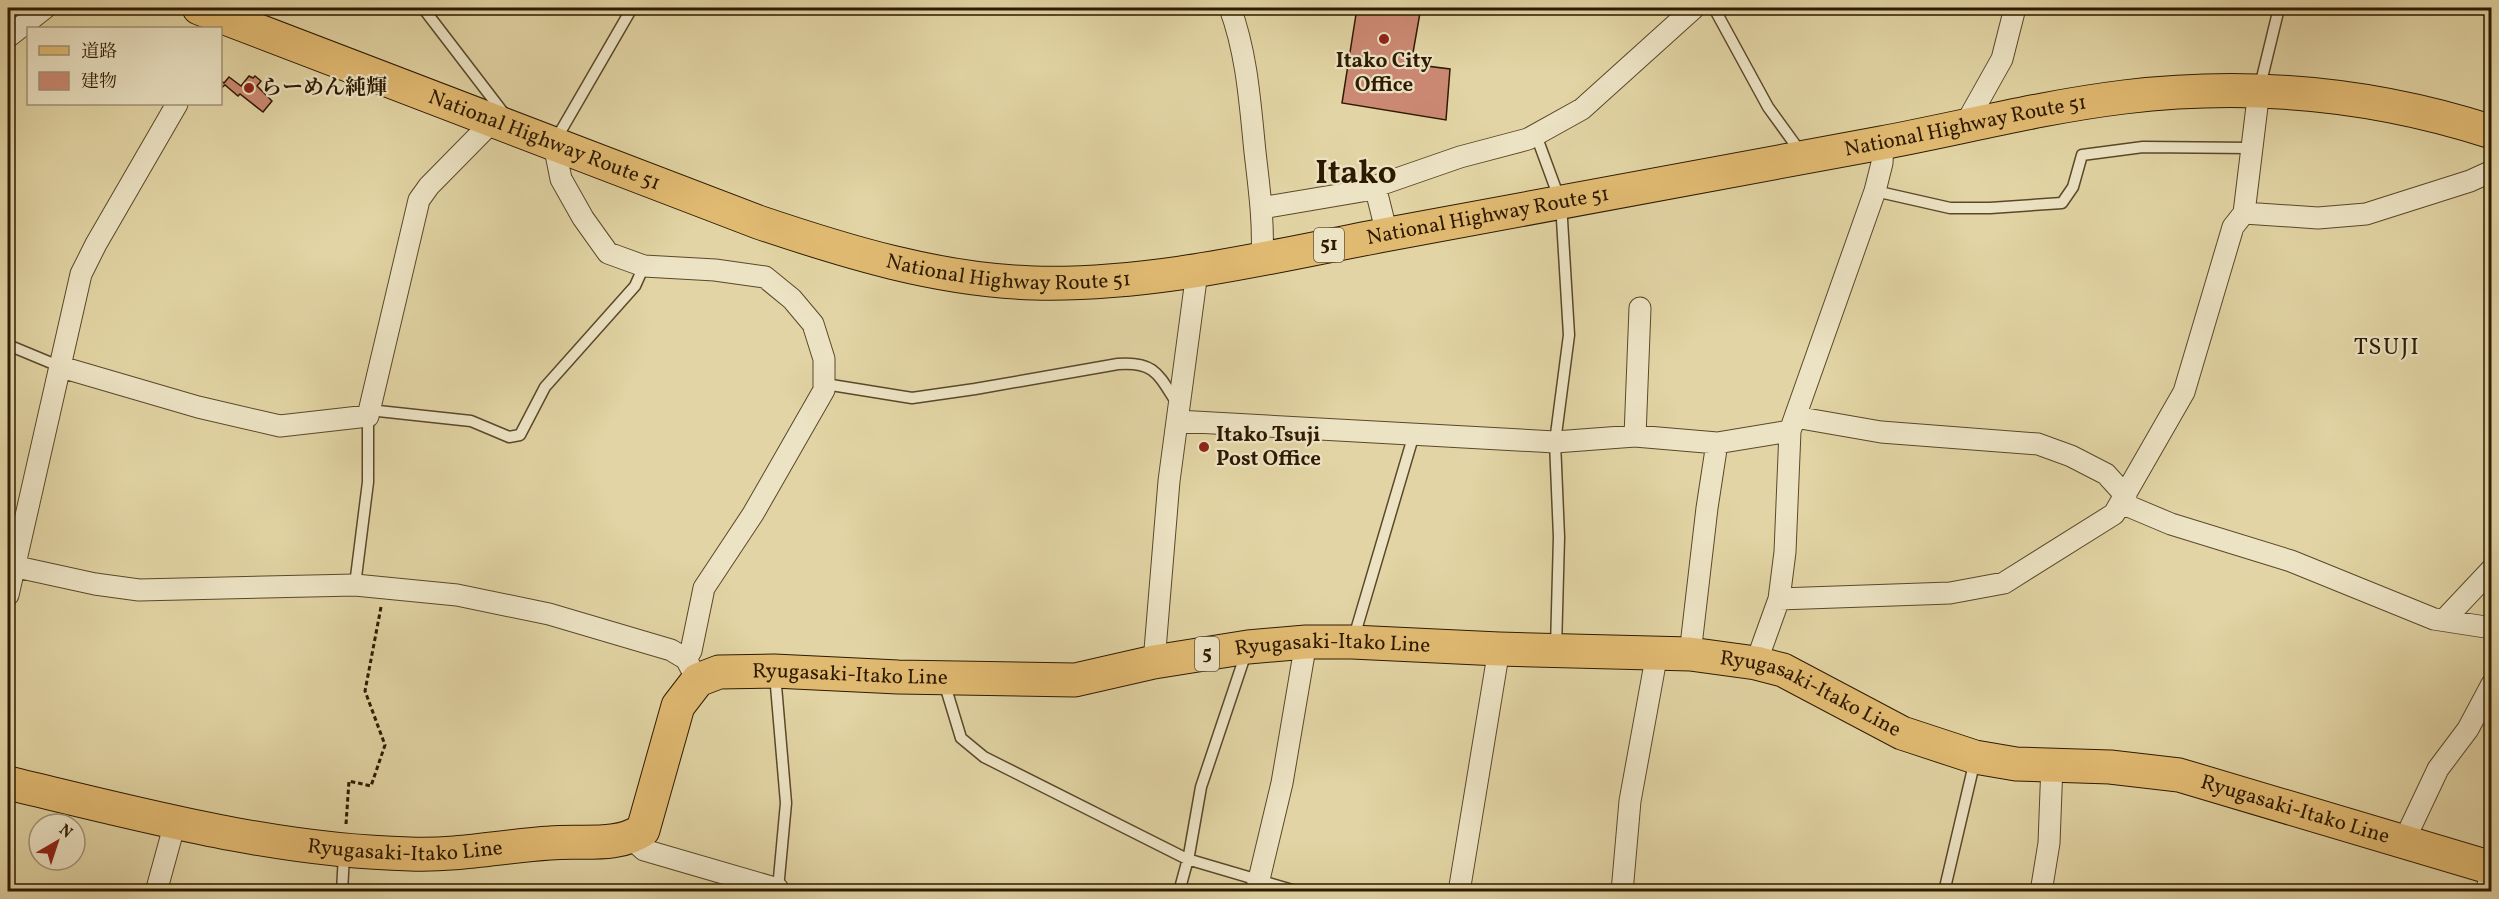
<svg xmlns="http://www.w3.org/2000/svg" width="2499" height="899" font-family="Vollkorn,'Noto Serif JP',serif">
<rect width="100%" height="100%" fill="#e2d4a4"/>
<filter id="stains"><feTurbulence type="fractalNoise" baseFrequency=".00333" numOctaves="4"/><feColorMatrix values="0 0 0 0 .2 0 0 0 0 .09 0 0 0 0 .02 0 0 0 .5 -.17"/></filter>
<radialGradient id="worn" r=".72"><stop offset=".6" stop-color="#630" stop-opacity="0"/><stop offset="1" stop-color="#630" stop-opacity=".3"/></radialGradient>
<path fill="#cc8974" stroke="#2d1a00" stroke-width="1.5" d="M1357,8H1386L1420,13L1411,64L1450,69L1446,120L1342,103Z
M249,76L253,78L255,76L261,81L257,86L272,101L263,112L240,94L238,96L225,85L220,89V80L224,83L229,77L241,86Z"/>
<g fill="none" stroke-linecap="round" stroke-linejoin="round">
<defs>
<path id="service" d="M423,8L505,115
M1714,8L1768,107L1802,154
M2260,86L2279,8
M1536,135L1561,203L1569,335L1555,442L1559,537L1556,648
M555,141L632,8
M1875,191L1950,208H1990L2062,203L2073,187L2082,155L2143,147L2252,148
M8,345L61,367
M825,384L912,398L975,389L1118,364C1156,361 1159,376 1178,405
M369,410L471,421L509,437L520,435L545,387L635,286L644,266
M355,585L368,482V416
M1354,637L1414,434
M775,674L786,803L778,889
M944,682L961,738L984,757L1187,859L1299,892
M342,892L344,854
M1179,892L1189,855L1201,787L1246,653
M1944,892L1975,760"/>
<path id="minor" d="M1230,8C1247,54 1250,103 1255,152C1259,187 1264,223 1262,258
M8,37L45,8
M1965,125L2002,59L2015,8
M554,144L561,179L583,218L608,253L644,266L715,270L765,277L792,299L813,324L824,359V390L753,514L704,588L691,651L686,659
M1375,186L1387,234
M1261,208L1362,191L1460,157L1528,139L1582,109L1694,8
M2244,213L2318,218L2366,214L2470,181L2492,171
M61,367L198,407L280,426L368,416L419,200L429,186L493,121
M1795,417L1881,432L2038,444L2071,456L2106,474L2126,496
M1177,421L1555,442L1635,436L1717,443L1790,431
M1635,436L1640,308
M2121,503L2171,524L2291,561L2434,619L2492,628
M8,565L95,584L139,590L355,585L457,595L549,614L671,650L686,659L692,670
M8,595L81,274L96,244L177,104
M1779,599L1950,593L2004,583L2114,514L2184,392L2233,227L2244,213L2259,90
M2444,620L2492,569
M1690,654L1707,508L1717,443
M1154,662L1169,481L1197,272
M1756,663L1779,599L1785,552L1790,431L1875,191L1882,163L1883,143
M631,838L644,850L778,889L777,892
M2403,843L2438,769L2468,729L2492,684
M156,892L175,823
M1256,892L1282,783L1306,642
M1459,892L1499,649
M1622,892L1630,801L1657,653
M2041,892L2049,843L2052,764
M2486,892L2492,871"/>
<g id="primary">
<path id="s1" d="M8,783C139,814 273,851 410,854C457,856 504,846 550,843C581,840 617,848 643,830L678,706L698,680L719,672L774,671L898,677L1075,680L1154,662L1248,647L1306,642H1352L1499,649L1690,654L1756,663L1783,670L1902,733L1975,757L2016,764L2110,767L2179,775L2492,868"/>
</g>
<g id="trunk">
<path id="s2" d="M199,8L758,222C847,252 938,280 1034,283C1153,286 1268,257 1384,235C1549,204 1715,175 1881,143C1961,128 2042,107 2124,97C2249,82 2372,93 2492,132"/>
</g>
</defs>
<use href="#service" stroke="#5a4829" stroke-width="13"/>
<use href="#minor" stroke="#5a4829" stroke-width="23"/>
<use href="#primary" stroke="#2d1a00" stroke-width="35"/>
<use href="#trunk" stroke="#2d1a00" stroke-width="35"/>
<path stroke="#2d1a00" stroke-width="3" stroke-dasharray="4.5 3" stroke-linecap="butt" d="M346,824L349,781L371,786L385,745L365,691L381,607"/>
<use href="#service" stroke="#ece3c4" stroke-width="10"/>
<use href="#minor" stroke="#ece3c4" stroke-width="21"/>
<use href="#primary" stroke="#e1ba72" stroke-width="33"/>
<use href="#trunk" stroke="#e1ba72" stroke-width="33"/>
</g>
<g fill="#8f2418" stroke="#ece3c4" stroke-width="2">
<circle cx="1384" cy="39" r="6"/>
<circle cx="249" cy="88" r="6"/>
<circle cx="1204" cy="447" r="6"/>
</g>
<g text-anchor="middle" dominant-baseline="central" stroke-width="4.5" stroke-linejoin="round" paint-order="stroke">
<g fill="#ece3c4" stroke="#66563b" stroke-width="1.5">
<rect x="1314" y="228" width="30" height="34" rx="4.5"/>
<rect x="1195" y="637" width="24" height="34" rx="4.5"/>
</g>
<g font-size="20" font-weight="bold" fill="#2d1a00">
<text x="1329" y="245">51</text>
<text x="1207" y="654">5</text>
</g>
<g font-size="21" font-weight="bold" fill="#2d1a00" stroke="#ece3c4" text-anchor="start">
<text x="1384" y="61" text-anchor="middle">Itako City<tspan x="1384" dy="24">Office</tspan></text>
<text x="261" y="88">らーめん純輝</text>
<text x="1216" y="435">Itako Tsuji<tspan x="1216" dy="24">Post Office</tspan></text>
</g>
<g font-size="21" fill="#2d1a00" stroke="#ece3c4">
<text stroke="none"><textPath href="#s2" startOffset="1828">National Highway Route 51</textPath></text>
<text stroke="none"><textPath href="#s2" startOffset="370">National Highway Route 51</textPath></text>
<text stroke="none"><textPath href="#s2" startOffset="1342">National Highway Route 51</textPath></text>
<text stroke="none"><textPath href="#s2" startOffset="856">National Highway Route 51</textPath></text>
<text stroke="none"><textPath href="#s1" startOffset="1446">Ryugasaki-Itako Line</textPath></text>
<text stroke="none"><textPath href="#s1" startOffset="960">Ryugasaki-Itako Line</textPath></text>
<text stroke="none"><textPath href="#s1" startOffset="1932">Ryugasaki-Itako Line</textPath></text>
<text stroke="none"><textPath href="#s1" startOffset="2436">Ryugasaki-Itako Line</textPath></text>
<text stroke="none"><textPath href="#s1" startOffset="404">Ryugasaki-Itako Line</textPath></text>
</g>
<g font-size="24" letter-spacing="1.5" fill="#2d1a00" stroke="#ece3c4">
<text x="2387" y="348">TSUJI</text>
</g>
<g font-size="33" font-weight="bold" fill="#2d1a00" stroke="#ece3c4">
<text x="1356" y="175">Itako</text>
</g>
</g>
<rect width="2499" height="899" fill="none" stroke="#e2d4a4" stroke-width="30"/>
<rect x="9" y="9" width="2481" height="881" fill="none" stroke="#2d1a00" stroke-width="3"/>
<rect x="15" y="15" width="2469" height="869" fill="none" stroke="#2d1a00" stroke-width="1.5"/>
<rect x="27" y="27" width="195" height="78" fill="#ece3c4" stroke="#a09376" stroke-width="1.5"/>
<rect x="39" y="46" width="30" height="9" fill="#e1ba72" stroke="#a09376" stroke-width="1.5"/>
<text x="81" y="57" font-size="18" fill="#2d1a00">道路</text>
<rect x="39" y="72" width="30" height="18" fill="#cc8974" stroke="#a09376" stroke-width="1.5"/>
<text x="81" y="87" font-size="18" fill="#2d1a00">建物</text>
<g transform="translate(57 842) rotate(39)"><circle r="28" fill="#ece3c4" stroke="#a09376" stroke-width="1.5"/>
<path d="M0-4.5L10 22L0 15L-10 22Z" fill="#8f2418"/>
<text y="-9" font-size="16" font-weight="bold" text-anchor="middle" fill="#2d1a00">N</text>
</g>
<rect width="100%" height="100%" filter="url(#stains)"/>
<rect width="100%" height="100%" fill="url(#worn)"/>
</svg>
